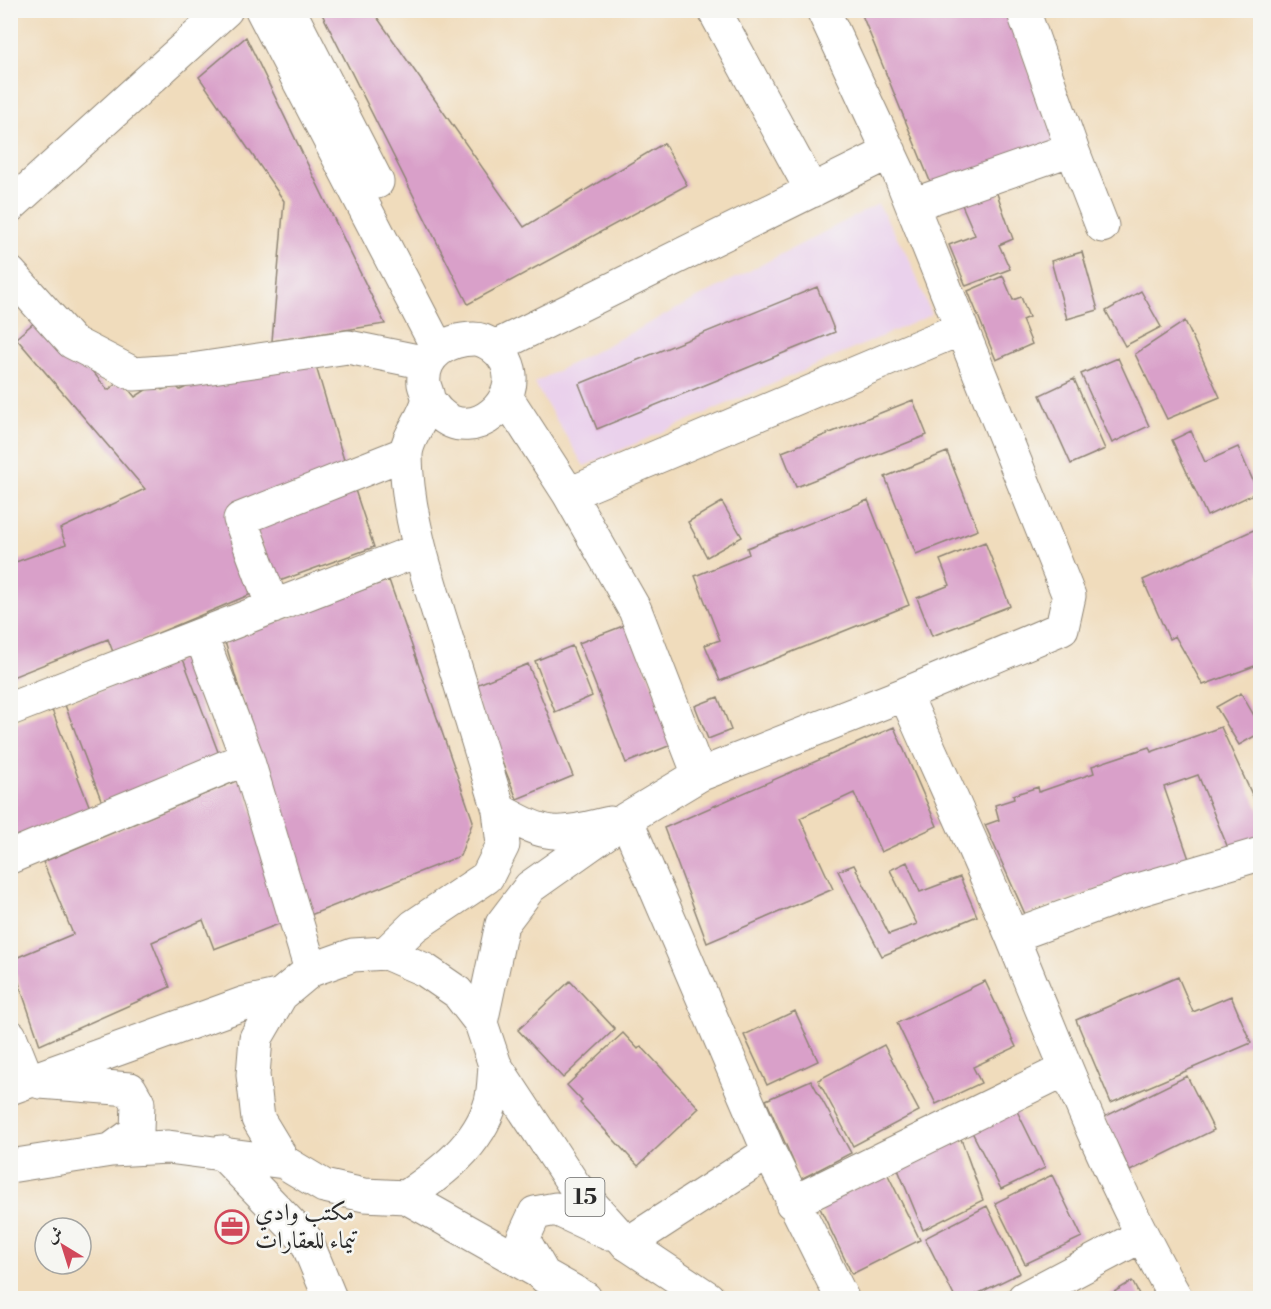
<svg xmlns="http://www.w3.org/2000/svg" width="1271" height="1309" font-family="'Libre Bodoni',Amiri,serif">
<rect width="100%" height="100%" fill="#f6f6f2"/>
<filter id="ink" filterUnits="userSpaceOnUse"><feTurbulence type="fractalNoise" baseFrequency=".0167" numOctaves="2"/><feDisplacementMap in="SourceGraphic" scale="12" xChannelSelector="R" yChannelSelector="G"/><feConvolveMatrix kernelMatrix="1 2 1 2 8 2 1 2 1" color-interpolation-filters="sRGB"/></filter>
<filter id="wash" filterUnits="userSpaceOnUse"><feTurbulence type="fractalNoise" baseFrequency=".008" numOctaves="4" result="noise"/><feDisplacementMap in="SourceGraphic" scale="24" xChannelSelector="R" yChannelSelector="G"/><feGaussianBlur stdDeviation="1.35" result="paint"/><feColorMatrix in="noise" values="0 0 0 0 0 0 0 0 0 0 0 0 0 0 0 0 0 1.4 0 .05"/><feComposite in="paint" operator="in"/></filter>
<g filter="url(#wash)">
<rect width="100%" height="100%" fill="#f0dcbc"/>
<path fill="#ead1ec" d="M878,204L910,260L931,315L584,466L534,383Z"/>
<g id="blocks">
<path fill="#d9a0c9" d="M320,10H372L524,227L664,143L687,185L468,304Z
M860,10H1006L1057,144L932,186Z
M246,37L385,324L272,341L284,201L199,77Z
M994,185L1013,239L999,245L1010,269L966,286L949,245L975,235L959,198Z
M1082,252L1098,310L1067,319L1051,261Z
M1003,276L1013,300L1021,297L1029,317L1022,320L1032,344L996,360L968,291Z
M817,287L835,332L597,429L579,384Z
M1141,291L1161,327L1125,346L1106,311Z
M36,321L76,352L108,390L121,380L135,397L155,384L162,390L175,385L180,390L195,383L315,363L347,470L227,509L256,592L113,652L108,639L10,678V564L66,544L60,529L145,489L16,338Z
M1185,321L1220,397L1167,419L1135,354Z
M1118,358L1149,426L1112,443L1081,374Z
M1074,379L1105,449L1071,464L1040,395Z
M913,400L927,435L796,487L782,452Z
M1191,431L1205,462L1238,447L1258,492L1207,516L1172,440Z
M947,452L978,530L916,554L885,477Z
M353,484L374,547L274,583L253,523Z
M868,500L909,605L720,681L705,645L720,640L695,576L749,554L747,548Z
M722,502L742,537L707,557L688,522Z
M1258,528L1260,533V664L1203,685L1175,636L1169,639L1143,580Z
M985,542L1010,606L932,636L917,598L950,585L940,560Z
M389,580L473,821L460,856L308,916L225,642Z
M628,624L676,743L626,763L579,643Z
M572,646L592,696L555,712L535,661Z
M183,659L220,757L102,802L65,705Z
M528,664L573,776L517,799L471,687Z
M1241,693L1260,726V733L1239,745L1216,707Z
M718,697L731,730L708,739L695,706Z
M52,710L90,808L10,839V726Z
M894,727L937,826L881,852L854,793L800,818L833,889L707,943L664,828Z
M1221,727L1260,812V838L1228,848L1198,775L1164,787L1189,859L1025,914L985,825L999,820L995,805L1014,799L1013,795L1038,787L1039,792L1094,773L1092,766L1149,747L1151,752Z
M243,778L284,922L214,949L203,920L152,942L170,987L40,1045L11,960L73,934L43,862Z
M907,862L920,892L960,877L977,916L882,956L838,871L854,865L889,934L917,924L890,870Z
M1178,977L1193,1012L1231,996L1251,1043L1111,1103L1076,1020Z
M570,981L615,1029L563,1078L518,1030Z
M985,981L1016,1047L973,1067L981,1083L936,1104L897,1023Z
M795,1011L818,1061L767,1085L744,1035Z
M623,1033L638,1049L641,1046L699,1108L638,1166L580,1103L582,1101L567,1085Z
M884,1045L919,1111L853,1146L818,1080Z
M1187,1076L1214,1130L1130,1171L1104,1117Z
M811,1080L851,1153L801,1179L766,1100Z
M1016,1109L1045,1168L1001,1189L971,1130Z
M960,1136L983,1200L923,1230L897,1167Z
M887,1173L920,1240L852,1274L819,1206Z
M1052,1175L1082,1237L1025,1264L995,1203Z
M987,1206L1020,1273L969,1298H955L925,1238Z
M1132,1281L1141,1298H1104Z"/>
</g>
</g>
<g filter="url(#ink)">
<use href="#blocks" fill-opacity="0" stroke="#8e8474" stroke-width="1.5"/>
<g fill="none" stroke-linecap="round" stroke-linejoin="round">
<defs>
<path id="minor" d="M262,10L438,349
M289,10L377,182
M714,10L812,191
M1072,149L1102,226
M912,205L1072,149L1023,10
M10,206L226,10
M10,273L72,342L134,374L191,370L348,347L427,363
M495,347L890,152
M507,398L569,494L635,610L699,775
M569,494L960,329
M273,607L240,519L406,453
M201,636L247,758L311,970
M905,694C941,776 979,857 1013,939C1063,1061 1111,1184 1176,1298
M10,709L419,550
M499,810C549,838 555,836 610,823
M626,819L769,1152L842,1298
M10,857L247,758
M1012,936L1135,891L1260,854
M386,953L414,926L487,877L503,845L499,810C481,752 464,694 446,637C428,579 407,517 406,456C406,438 424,419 428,401C429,396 425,389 424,384C421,354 449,339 474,339C486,339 500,350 506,361C525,400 473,445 440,414C435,410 432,404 428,400
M481,1023L502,924L530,887L626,819L699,775L905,694L1062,628L1069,596L899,173L823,10
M10,1036L28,1081
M221,1152L306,1240L330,1298
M792,1203L1066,1069
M627,1244L769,1152
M1024,1298L1141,1236"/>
<path id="trunk" d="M40,1082L130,1089L138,1103L137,1131L111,1150
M10,1088L245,1003L281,995
M284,1162L258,1119L253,1075L256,1038L281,995L311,970L353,955L386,953L425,970L457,992L481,1023L495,1065L574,1185L627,1244L708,1298
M10,1166L111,1150L168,1147L284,1162L324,1186L364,1195L406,1197L585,1298
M406,1197C441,1173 479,1145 491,1102C494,1090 494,1076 495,1065
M545,1277L523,1239L535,1213L556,1209L607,1233"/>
</defs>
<use href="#minor" stroke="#8e8474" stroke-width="35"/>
<use href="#trunk" stroke="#8e8474" stroke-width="35"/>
<use href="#minor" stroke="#fff" stroke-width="33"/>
<use href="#trunk" stroke="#fff" stroke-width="33"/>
</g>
</g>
<defs>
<symbol id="office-ring" viewBox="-11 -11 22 22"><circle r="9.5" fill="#f6f6f2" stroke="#d1495b" stroke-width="1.5"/><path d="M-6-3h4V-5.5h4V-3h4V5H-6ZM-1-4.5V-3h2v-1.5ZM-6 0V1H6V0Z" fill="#d1495b"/></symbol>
</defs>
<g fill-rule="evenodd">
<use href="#office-ring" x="213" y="1208" width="38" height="38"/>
</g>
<g text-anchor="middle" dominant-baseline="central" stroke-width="5" stroke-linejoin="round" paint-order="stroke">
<rect fill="#f6f6f2" stroke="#686867" stroke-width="1.5" x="565.5" y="1178" width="39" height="38" rx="4.5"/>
<g font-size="22" font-weight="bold" fill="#2b2b2b">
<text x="585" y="1197">15</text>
</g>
<g font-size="24" fill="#2b2b2b" stroke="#f6f6f2" text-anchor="start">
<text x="255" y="1213">مكتب وادي<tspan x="255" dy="28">تيماء للعقارات</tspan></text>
</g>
</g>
<rect width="1271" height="1309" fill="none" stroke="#f6f6f2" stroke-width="36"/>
<g transform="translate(63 1246) rotate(322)"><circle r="28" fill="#f6f6f2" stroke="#a5a5a2" stroke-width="1.5"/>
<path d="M0-4.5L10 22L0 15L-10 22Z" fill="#d1495b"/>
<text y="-9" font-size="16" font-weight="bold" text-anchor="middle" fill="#2b2b2b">ش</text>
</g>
</svg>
